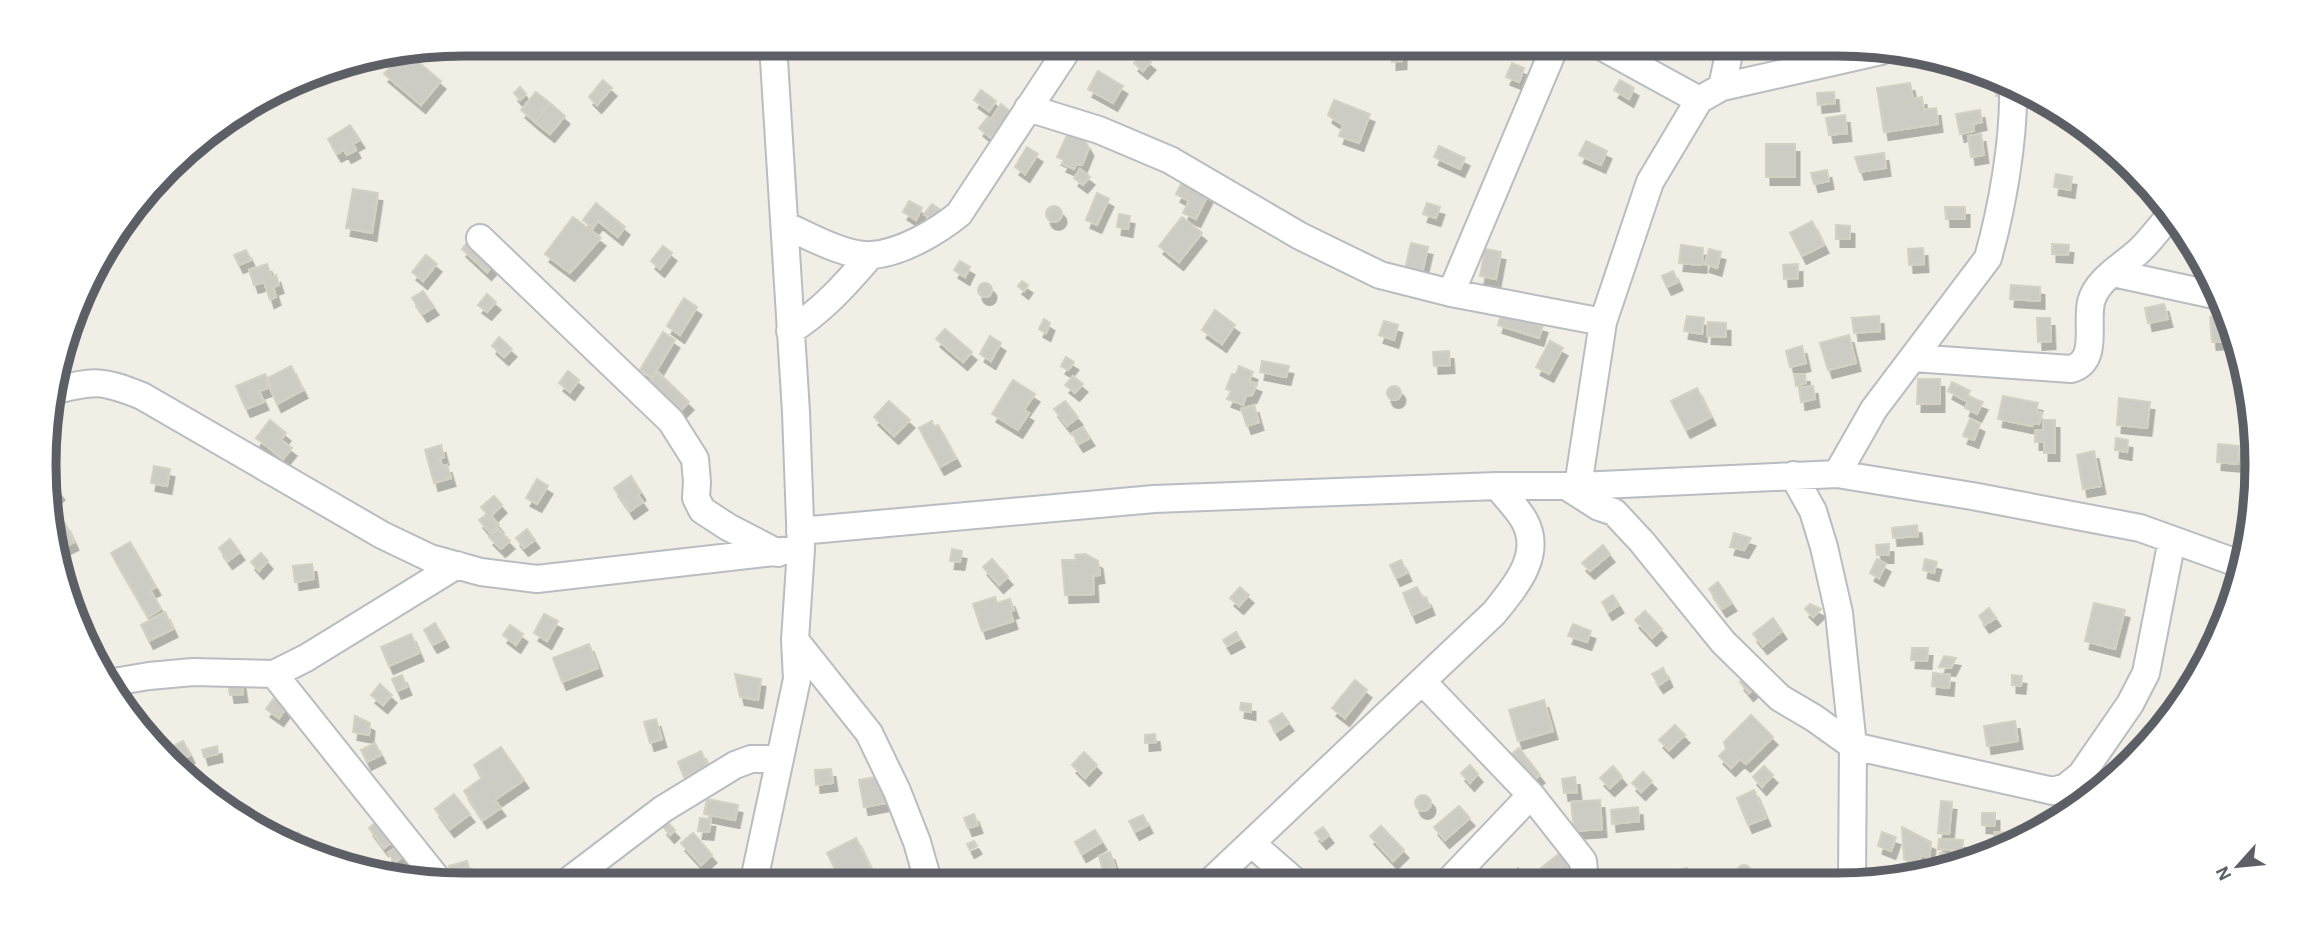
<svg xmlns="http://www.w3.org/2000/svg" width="2301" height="929" font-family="'Alegreya Sans',sans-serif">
<defs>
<filter id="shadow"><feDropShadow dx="4.5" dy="8" stdDeviation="0" flood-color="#0004"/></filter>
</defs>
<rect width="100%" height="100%" fill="#f0eee5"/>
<path fill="#cccbc4" stroke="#d5d1c2" stroke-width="2" filter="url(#shadow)" d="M1629,44H1647L1635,53Z
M1402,51V61L1392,62V52Z
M408,53L441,81L421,105L384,74L402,54Z
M1141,54L1151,62L1143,71L1134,63Z
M1512,63L1524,68L1519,82L1506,77Z
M1098,71L1123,86L1113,103L1088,89Z
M603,80L612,88L597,105L589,97Z
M1620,80L1634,88L1629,99L1614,90Z
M1910,83L1913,99L1922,97L1924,110L1936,108L1938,124L1884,132L1877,88Z
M1996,84H2003L2007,96H1996Z
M520,87L526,94L520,100L514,93Z
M981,90L996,101L989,111L974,100Z
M536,92L550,103L535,122L521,110Z
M1834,92L1835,103L1818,105L1817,93Z
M1334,100L1370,114L1359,143L1339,136L1343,125L1328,115Z
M550,103L565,116L550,134L535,122Z
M1001,104L1012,113L991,138L979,128L988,117L991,119Z
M1980,110L1982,122L1973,124L1974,131L1960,134L1956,114Z
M1845,115L1847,133L1829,135L1826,118Z
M350,125L360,140L353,144L356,150L347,155L344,150L337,154L328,139Z
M1068,133L1085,141L1089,148L1082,165L1076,164L1074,169L1062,164L1064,160L1057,157Z
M1981,134L1984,155L1971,157L1968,136Z
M1586,141L1607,151L1601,165L1579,155Z
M1766,144H1795V177H1766Z
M1439,146L1465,158L1460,169L1434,157Z
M1027,147L1038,154L1025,174L1015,167Z
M1884,153L1886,168L1860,172L1855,157Z
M1080,169L1090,177L1083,185L1074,178Z
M1827,170L1829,181L1814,184L1811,173Z
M2056,174L2072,177L2070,190L2054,187Z
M1182,182L1208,195L1196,219L1183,213L1189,201L1176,194Z
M353,189L378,193L372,233L346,228Z
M1097,193L1109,199L1097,225L1086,220Z
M909,201L922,208L916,220L903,212Z
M596,203L625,227L618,237L598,221L593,228L583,220Z
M1427,203L1440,207L1436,218L1423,214Z
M932,204L942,211L933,221L924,214Z
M1046 214a8 8 0 1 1 16 0a8 8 0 1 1-16 0Z
M1945,207H1965V219H1946Z
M1119,214L1130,216L1128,229L1117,227Z
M573,217L601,238L570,273L545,254Z
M1182,217L1202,233L1179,262L1159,246Z
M1812,221L1824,245L1802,256L1790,233Z
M1836,225L1850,226V239H1836Z
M471,238L496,262L487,272L462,249Z
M1411,243L1428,247L1422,273L1405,269Z
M2052,244L2069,245L2068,255L2052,254Z
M1681,245L1703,248L1702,265L1679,263Z
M663,246L672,253L660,269L651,261Z
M1923,248L1924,264L1909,265L1908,249Z
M1485,249L1501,252L1496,279L1480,276Z
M1709,249L1721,252L1717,268L1705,264Z
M246,250L251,260L239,265L234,255Z
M426,255L437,264L423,281L412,272Z
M960,261L970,267L965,277L954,270Z
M267,264L272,278L276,275L279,285L273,287L276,297L270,300L264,282L254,285L249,270Z
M1798,264V278L1784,279L1783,265Z
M1673,271L1678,282L1667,287L1662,276Z
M1022,281L1028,285L1024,291L1018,286Z
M978 290a7 7 0 1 1 14 0a7 7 0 1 1-14 0Z
M2011,285L2040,287V301L2010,299Z
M423,291L434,307L423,314L412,298Z
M487,294L496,302L487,312L478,305Z
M684,298L697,307L680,335L667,326Z
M2164,304L2168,319L2148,323L2145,308Z
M1215,310L1235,325L1222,344L1202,330Z
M1502,312L1543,325L1539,338L1498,325Z
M1687,316L1704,318L1702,334L1684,331Z
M1879,316L1880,331L1854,333L1852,318Z
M2224,316L2227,341L2212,342L2210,317Z
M2037,318H2050L2051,341L2038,342Z
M1044,319L1050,323L1046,333L1039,329Z
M1384,321L1398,325L1394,340L1379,335Z
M1708,322L1726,323V337L1707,336Z
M945,329L972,352L963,362L936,339Z
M663,332L675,340L652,378L640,370Z
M1849,335L1856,363L1828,370L1820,343Z
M990,336L1001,343L991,361L980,354Z
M499,337L512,349L504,357L492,346Z
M1550,341L1563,348L1549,374L1536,367Z
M1802,346L1806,363L1790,367L1786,351Z
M1449,351L1450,365L1434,366L1433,352Z
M1066,357L1074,362L1068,370L1061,366Z
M1262,361L1289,366L1286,377L1260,372Z
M291,366L303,390L277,404L266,379Z
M1239,366L1253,372L1249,381L1257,384L1252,395L1246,396L1243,405L1227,399L1231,391L1226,389L1232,374H1236Z
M568,371L579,380L570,392L559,383Z
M658,372L689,402L680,411L649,381Z
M265,374L271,387L259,391L264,402L246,409L236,386Z
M1794,374H1805L1806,383L1796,386Z
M1073,376L1083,384L1075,393L1065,385Z
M1918,379H1940V404H1917Z
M1013,380L1035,394L1024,410L1029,413L1018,430L992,414Z
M1952,382L1970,391L1967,396L1983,402L1977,414L1965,408L1968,402L1948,391Z
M1813,386L1815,399L1801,402L1799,388Z
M1387 393a7 7 0 1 1 14 0a7 7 0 1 1-14 0Z
M1697,388L1711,417L1686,430L1671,401Z
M2003,396L2038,403L2036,411L2042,413L2039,424L2033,423L2032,426L1998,419Z
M2119,398L2150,402L2147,428L2117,425Z
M889,401L910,420L894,436L874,417Z
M1065,401L1078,417L1067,426L1054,409Z
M1254,405L1259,422L1247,426L1241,409Z
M1970,419L1980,424L1974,440L1963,436Z
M270,420L286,433L281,440L292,448L283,459L256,438Z
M2043,420H2055V453H2044V442H2035V430H2043Z
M932,421L934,427L938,425L956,458L940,467L919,428Z
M1083,427L1090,438L1079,444L1072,433Z
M2116,438L2128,440L2127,452L2115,450Z
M2218,444L2239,446L2238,464L2217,462Z
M441,445L444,457L440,459L442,466L447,465L451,478L434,483L425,450Z
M2094,451L2101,486L2083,489L2077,455Z
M154,466L170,469L167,486L151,483Z
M631,476L641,492L638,495L643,502L630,511L614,488Z
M537,479L548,486L537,504L526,498Z
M50,480L60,492L50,501Z
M2245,482L2250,483L2248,498L2243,497Z
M494,496L502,505L491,516L499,525L490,533L479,520L487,514L481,507Z
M65,523L74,542L54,552L51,530Z
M1917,525L1918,536L1893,538L1892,528Z
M498,529L510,541L501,549L489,537Z
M527,529L535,540L524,548L516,538Z
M1734,533L1751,538L1744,550L1730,547Z
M230,539L240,552L228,561L219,548Z
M130,542L156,587L150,590L161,609L148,617L111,553Z
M1889,544V555H1877L1876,545Z
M1603,545L1610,554L1590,571L1582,563Z
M952,549L962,551L960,562L950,561Z
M261,553L268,561L259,571L251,562Z
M1085,554L1098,561L1100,575L1093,576L1094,594L1065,595L1062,560H1076L1075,555Z
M992,559L1008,577L999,585L983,567Z
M1877,559L1886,564L1879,578L1870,573Z
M1925,559L1937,562L1934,573L1923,570Z
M1401,560L1407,573L1396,578L1390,565Z
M312,564L314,579L295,582L293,566Z
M1718,582L1732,603L1722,609L1709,589Z
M1240,587L1249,595L1239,606L1230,598Z
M1417,587L1422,598L1426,597L1430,607L1412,615L1403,593Z
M1613,595L1619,605L1608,612L1602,602Z
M995,597L997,603L1010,599L1014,610L1010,611L1013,621L982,631L973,604Z
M2094,603L2125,610L2115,649L2085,641Z
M1810,604L1821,609L1813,617L1805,609Z
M1989,608L1996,618L1985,625L1979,616Z
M1645,611L1662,629L1652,638L1635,620Z
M165,612L173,629L149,641L141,625Z
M544,614L558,621L547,641L534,633Z
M1773,618L1782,631L1763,646L1753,634Z
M435,623L444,639L433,645L424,630Z
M1573,624L1591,631L1587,642L1568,636Z
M510,625L523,634L516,645L503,635Z
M1236,632L1240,639L1227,646L1223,640Z
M411,634L419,653L389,666L381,647Z
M589,644L598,668L562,682L553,658Z
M1912,648H1928L1927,661L1911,660Z
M1944,656L1956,658L1951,668L1939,667Z
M1663,668L1668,679L1659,685L1652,674Z
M1933,673L1950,675L1949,688L1932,686Z
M735,674L761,679L758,700L740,697Z
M1748,674L1758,685L1749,693L1740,682Z
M402,675L407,687L397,691L392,679Z
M2012,675L2022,676L2021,686L2012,685Z
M1355,680L1367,690L1345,718L1332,708Z
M241,681L243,694L230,695L228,683Z
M380,684L392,695L383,705L371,695Z
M274,698L287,707L279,718L266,709Z
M1544,700L1553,731L1518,741L1509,710Z
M1241,703L1251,704V712L1240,710Z
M1282,713L1289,723L1276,732L1269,721Z
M1751,715L1773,737L1746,764L1740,759L1731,768L1719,756L1726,749L1724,742Z
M355,716L370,723L369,735L353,732Z
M656,719L662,739L650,743L644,722Z
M2015,721L2018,741L1987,746L1984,726Z
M1675,725L1685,735L1669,750L1659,740Z
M1155,734L1156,742L1145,743V735Z
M183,741L190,755L181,760L173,746Z
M375,743L381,755L367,762L361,750Z
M217,746L218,754L204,757L202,750Z
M501,747L524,780L495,800L501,808L483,820L464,791L482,778L474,765Z
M1519,748L1540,775L1530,783L1509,756Z
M701,751L708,767L684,777L678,762Z
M1084,752L1097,765L1085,778L1072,765Z
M1470,765L1478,774L1470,783L1461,773Z
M1613,766L1622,777L1610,788L1600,778Z
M1764,766L1773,775L1762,787L1753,777Z
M831,769L833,783L816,785L815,770Z
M1643,772L1652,781L1641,792L1632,783Z
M881,776L886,803L864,807L859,780Z
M1575,777L1577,792L1564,793L1562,779Z
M1754,790L1766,818L1748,825L1737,798Z
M454,794L470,814L450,829L435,809Z
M1415 803a8 8 0 1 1 16 0a8 8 0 1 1-16 0Z
M707,799L738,805L735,820L704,814Z
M1600,800L1602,829L1574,831L1571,802Z
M1941,801L1952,802L1949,834L1938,833Z
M1459,806L1470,818L1445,840L1434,827Z
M1638,807L1639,821L1612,824L1611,810Z
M1982,813H1995V826L1982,825Z
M974,814L978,825L968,828L964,818Z
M1143,815L1148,825L1135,832L1129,821Z
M700,818L711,819L709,832L698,831Z
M379,820L394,840L384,848L369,828Z
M668,823L675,830L670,835L663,827Z
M1381,826L1404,850L1393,861L1370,836Z
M1323,827L1329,835L1322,841L1315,833Z
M1902,827L1931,842L1929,859L1922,855L1916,865L1904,859Z
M1095,830L1102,842L1082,854L1075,842Z
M298,832L308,842L302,848L289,840Z
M1882,832L1896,837L1891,851L1878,846Z
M1994,832L2010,833L2009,846L1994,854Z
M693,833L712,855L701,865L681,843Z
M856,838L871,869L842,883L827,853Z
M1939,839L1963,840L1962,851L1938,849Z
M974,841L977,846L970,850L967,844Z
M398,846L405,855L395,862L388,853Z
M1110,852L1115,867L1103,871L1099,856Z
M1560,853L1574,872L1561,882H1551L1540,869Z
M1940,853L1959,856L1958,864L1951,866L1939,864Z
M467,861L471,875L453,880L449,866Z
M1930,864L1943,866V868L1930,870Z
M1737 872a7 7 0 1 1 14 0a7 7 0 1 1-14 0Z
M1518,868L1537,883H1517L1511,878Z
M1687,868L1689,879L1679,881L1677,870Z
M616,871L625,885H609L605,878Z
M660,881H673V885H660Z"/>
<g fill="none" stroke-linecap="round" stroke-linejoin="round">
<defs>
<path id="minor" d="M1597,44L1699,100
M1722,87L1731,44
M1028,108L1099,130L1170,160L1300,236L1380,275L1451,293L1603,322
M785,225C809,236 846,257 872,255C901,253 937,232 959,214L1071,44
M480,238L671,421L695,459L697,482L696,498L702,510L728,527L778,553
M2113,273L2219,296
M1451,293L1556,44
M790,331C822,311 846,284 871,255
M1913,358L2071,369C2099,361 2086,325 2091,302C2097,279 2123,266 2139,251C2150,241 2158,229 2168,218
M53,391C96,380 101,380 142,396L382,535L430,558L481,572L537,579L801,549
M1837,474L1874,409L1988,258C2002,208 2014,141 2013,90
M1793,475L1813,511L1824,547L1839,613L1853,746L1852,882
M1566,486L1599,507L1614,512L1642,542L1723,642L1780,698L1814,718L1853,746L2053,791L2066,787L2081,775L2130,704L2146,673L2172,540
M1578,486L1603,322L1650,182L1699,100L1722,87L1881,51
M800,531L1154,499L1497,486H1579L1837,474L1972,496L2140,528L2240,564
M795,640L869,733L897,791L917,842L929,884
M274,674L439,881
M1422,681L1531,795L1447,883
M108,683L149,676L193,672L274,674L306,658L457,565
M1531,795L1583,861L1585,882
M1251,843L1297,883
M1209,883L1494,613C1514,588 1544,555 1524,520C1517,508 1506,497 1497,486
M563,885L663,809L735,765L751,759H780
M753,885L797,679L795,640L801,549L796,412L773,44"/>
</defs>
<use href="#minor" stroke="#b9bcc1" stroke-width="30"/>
<use href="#minor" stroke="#fff" stroke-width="26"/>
</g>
<path d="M0 0H2301V929H0ZM464 56H1837A408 408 0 0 1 2245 464V465A408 408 0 0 1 1837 873H464A408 408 0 0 1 56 465V464A408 408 0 0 1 464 56Z" fill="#fff" fill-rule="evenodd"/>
<path fill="none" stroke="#5c6066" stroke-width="9" d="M464 56H1837A408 408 0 0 1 2245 464V465A408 408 0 0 1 1837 873H464A408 408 0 0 1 56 465V464A408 408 0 0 1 464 56Z"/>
<g transform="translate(2238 866) rotate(243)" stroke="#ffffff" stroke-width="5" paint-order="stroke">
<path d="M0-5L12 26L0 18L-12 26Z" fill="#5c6066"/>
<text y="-10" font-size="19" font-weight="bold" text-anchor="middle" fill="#5c6066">N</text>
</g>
</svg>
